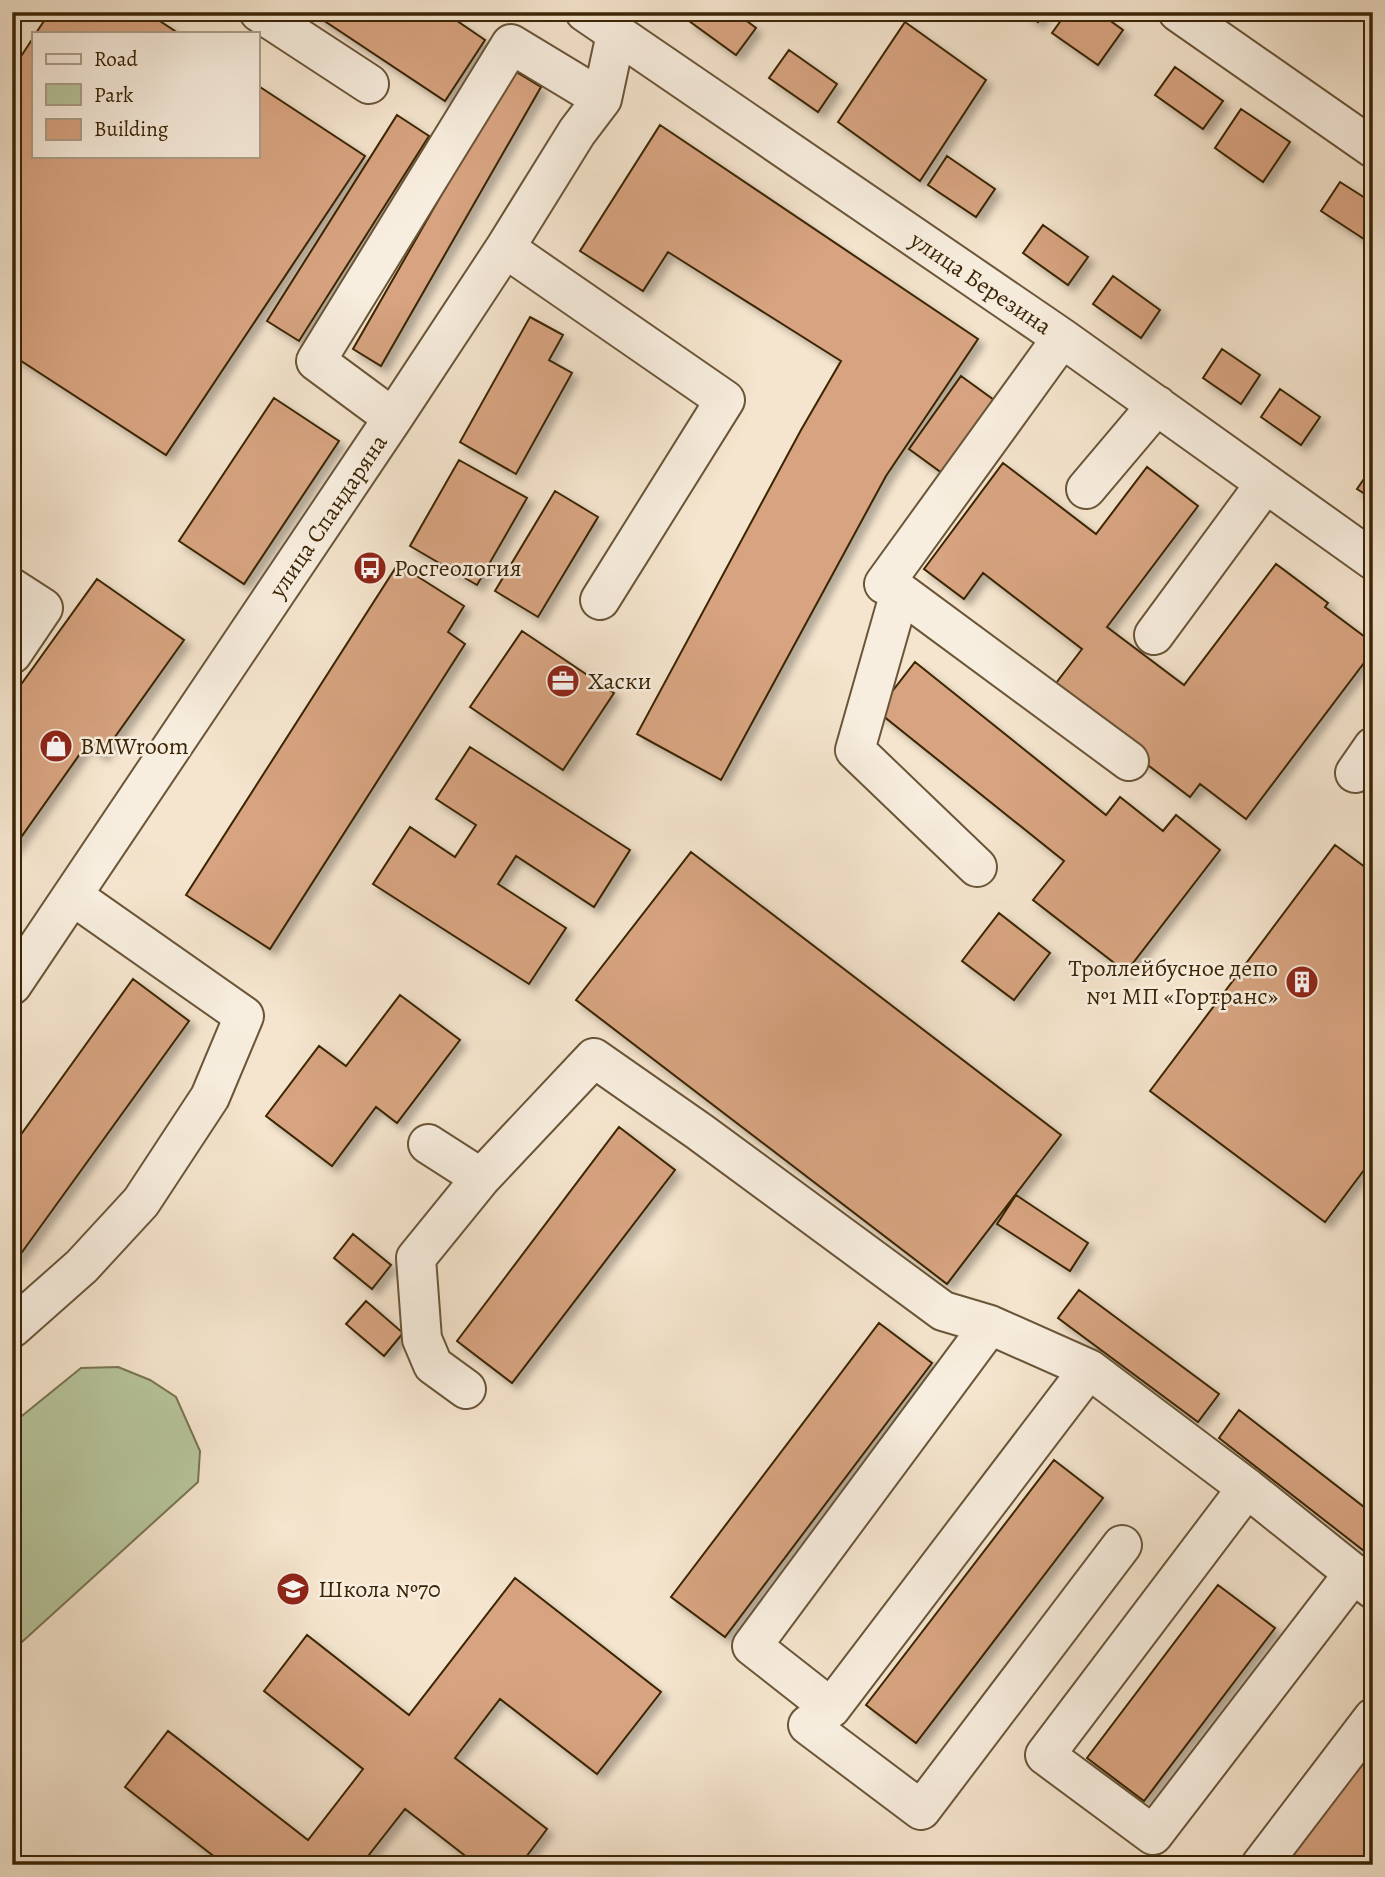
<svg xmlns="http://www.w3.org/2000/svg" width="1385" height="1877" font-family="Alegreya,serif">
<defs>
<filter id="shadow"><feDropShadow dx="6" dy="6" stdDeviation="3.5" flood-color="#0004"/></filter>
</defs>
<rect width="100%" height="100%" fill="#f5e5ce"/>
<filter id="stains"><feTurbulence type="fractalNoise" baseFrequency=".00286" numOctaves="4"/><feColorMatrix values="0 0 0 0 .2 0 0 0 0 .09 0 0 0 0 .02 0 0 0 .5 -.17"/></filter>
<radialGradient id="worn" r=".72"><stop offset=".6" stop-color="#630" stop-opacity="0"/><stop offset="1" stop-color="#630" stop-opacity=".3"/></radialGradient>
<path fill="#b7c59c" stroke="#797551" stroke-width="2" d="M118,1367L150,1380L176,1397L200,1451L198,1482L12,1651V1424L81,1368Z"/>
<path fill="#d7a380" stroke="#3b2506" stroke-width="2" filter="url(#shadow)" d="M50,12H146L178,33H36Z
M311,12H444L485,40L445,101Z
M695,12H735L756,28L736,55L689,21Z
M1024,12H1045L1038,22Z
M1067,12H1098L1123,30L1098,65L1052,33Z
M905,22L986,80L920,181L838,122Z
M33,38V156H257V85L365,156L166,455L12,355V70Z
M789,50L837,84L818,112L769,78Z
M1175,67L1223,101L1203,129L1155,95Z
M513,70L541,87L381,366L353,349Z
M1241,109L1290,142L1263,182L1215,148Z
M397,115L429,136L299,341L267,321Z
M660,125L978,339L886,476L721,780L637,734L801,430L841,361L668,252L643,291L580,251Z
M947,156L995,189L976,217L928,185Z
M1340,182L1373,203V239L1370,243L1321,211Z
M1043,225L1088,257L1068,285L1023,253Z
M1113,276L1160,310L1141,338L1093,304Z
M530,317L563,335L549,360L572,373L516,474L460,442Z
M1222,349L1260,375L1241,404L1203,378Z
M961,376L994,400L942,473L909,449Z
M1280,389L1320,417L1301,445L1261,417Z
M274,398L339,441L244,584L179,541Z
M459,460L527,498L477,585L410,546Z
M1003,463L1096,534L1147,467L1198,506L1107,627L1184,685L1276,564L1328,603L1325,607L1373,643V651L1246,819L1200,784L1190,797L1050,691L1082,649L983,573L964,599L924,569Z
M1373,466V499L1357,489Z
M555,491L598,517L538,617L495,591Z
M398,564L464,606L448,632L465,644L270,949L186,895Z
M97,579L184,640L102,755L87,744L12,850V697Z
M522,631L614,693L563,770L470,707Z
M915,662L1106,815L1120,797L1163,831L1176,815L1220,850L1126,972L1033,900L1064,861L877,711Z
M470,747L630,850L594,907L516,856L498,884L566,928L529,984L373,884L410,827L455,857L476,825L436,799Z
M1335,845L1373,873V1158L1325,1222L1150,1091Z
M691,852L1061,1135L947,1284L576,1000Z
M999,913L1050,953L1014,1000L962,961Z
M133,979L189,1021L12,1266V1147Z
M400,995L460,1040L397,1123L376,1107L332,1166L266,1116L319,1046L346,1066Z
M619,1127L675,1170L512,1383L457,1341Z
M1016,1195L1088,1243L1070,1271L997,1224Z
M353,1234L391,1265L372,1289L334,1258Z
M1079,1290L1219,1394L1198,1422L1058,1318Z
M366,1301L403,1333L384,1356L346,1324Z
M879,1323L932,1363L725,1637L671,1597Z
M1239,1410L1373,1514V1558L1219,1438Z
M1054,1460L1103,1498L916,1743L866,1705Z
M515,1578L661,1692L597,1774L500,1699L455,1758L547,1829L520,1865H477L405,1809L361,1865H225L125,1787L168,1731L308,1840L363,1769L264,1691L307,1635L409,1715Z
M1218,1585L1275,1628L1144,1801L1087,1758Z
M1373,1746V1849L1361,1865H1281Z"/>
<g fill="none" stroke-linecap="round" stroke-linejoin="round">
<defs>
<path id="minor" d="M259,12L369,84
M585,12L1062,338L1373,560
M1178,12L1373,148
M505,248L725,400L600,600
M1062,338L884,584L900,592L1129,761
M393,418L316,361L511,44L602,99
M1086,489L1157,405
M12,588L43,608L12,654
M900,592L855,750L977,867
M1154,635L1265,484
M1355,773L1373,747
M12,985L393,418L505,248L577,132L602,99L616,34
M428,1144L481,1178L594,1058L700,1132L943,1311L990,1325L1089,1369L1247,1488L1373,1589
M990,1325L752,1646L831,1708L808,1725L921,1810L1122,1545
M12,1328L82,1266L141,1202L210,1097L244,1016L73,896
M466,1389L433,1365L422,1339L416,1258L481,1178
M1247,1488L1045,1755L1153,1835L1354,1573
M831,1708L1089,1369
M1261,1865L1373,1718"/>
</defs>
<use href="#minor" stroke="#6a5538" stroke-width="42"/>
<use href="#minor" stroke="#f8eedf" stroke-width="38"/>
</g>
<defs>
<symbol id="bus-disc" viewBox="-11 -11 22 22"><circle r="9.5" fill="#8f2418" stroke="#f8eedf"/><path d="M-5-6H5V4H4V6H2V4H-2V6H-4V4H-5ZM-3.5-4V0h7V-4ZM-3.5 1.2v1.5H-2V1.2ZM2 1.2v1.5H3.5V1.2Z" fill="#fff"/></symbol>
<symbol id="office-disc" viewBox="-11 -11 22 22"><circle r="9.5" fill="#8f2418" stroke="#f8eedf"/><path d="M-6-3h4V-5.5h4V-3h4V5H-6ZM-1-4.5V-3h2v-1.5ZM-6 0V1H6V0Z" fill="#fff"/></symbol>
<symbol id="shop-disc" viewBox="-11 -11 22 22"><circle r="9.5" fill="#8f2418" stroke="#f8eedf"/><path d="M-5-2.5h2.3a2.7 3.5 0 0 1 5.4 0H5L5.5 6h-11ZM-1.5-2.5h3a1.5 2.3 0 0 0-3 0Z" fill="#fff"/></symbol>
<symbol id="building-disc" viewBox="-11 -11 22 22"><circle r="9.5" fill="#8f2418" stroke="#f8eedf"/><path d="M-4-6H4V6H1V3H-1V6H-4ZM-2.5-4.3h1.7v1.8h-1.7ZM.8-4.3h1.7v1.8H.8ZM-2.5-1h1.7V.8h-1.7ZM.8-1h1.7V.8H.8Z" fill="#fff"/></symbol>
<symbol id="school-disc" viewBox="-11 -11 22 22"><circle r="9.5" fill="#8f2418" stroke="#f8eedf"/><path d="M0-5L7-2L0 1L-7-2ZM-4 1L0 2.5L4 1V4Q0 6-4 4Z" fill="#fff"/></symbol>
</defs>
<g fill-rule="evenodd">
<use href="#bus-disc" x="351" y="549" width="38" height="38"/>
<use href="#office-disc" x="544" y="662" width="38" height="38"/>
<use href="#shop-disc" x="37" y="727" width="38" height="38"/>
<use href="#building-disc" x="1283" y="963" width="38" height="38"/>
<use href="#school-disc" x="274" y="1570" width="38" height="38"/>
</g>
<g text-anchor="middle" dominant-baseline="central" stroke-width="5" stroke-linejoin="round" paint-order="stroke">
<g font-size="24" fill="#3b2506" stroke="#f8eedf">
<text transform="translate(981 283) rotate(34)">улица Березина</text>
<text transform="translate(328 516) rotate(-56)">улица Спандаряна</text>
</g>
<g font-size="24" fill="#3b2506" stroke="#f8eedf" text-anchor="start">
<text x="394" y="568">Росгеология</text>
<text x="588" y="681">Хаски</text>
<text x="80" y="746">BMWroom</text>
<text x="1278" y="968" text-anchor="end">Троллейбусное депо<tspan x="1278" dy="28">№1 МП «Гортранс»</tspan></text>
<text x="318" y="1589">Школа №70</text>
</g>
</g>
<rect width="1385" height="1877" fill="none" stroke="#f5e5ce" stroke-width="42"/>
<rect x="14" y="14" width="1357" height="1849" fill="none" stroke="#3b2506" stroke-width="3.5"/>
<rect x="21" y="21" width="1343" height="1835" fill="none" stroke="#3b2506" stroke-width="2"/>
<rect x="32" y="32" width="228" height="126" fill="#f8eedf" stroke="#ac9e88" stroke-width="2"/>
<rect x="46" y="54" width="35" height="10" fill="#f8eedf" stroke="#ac9e88" stroke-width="2"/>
<text x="94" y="66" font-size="21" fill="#3b2506">Road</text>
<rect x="46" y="84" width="35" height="21" fill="#b7c59c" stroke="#ac9e88" stroke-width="2"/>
<text x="94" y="102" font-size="21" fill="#3b2506">Park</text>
<rect x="46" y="119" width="35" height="21" fill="#d7a380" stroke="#ac9e88" stroke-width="2"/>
<text x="94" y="136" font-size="21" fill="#3b2506">Building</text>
<rect width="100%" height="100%" filter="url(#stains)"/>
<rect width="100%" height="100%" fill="url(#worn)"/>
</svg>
